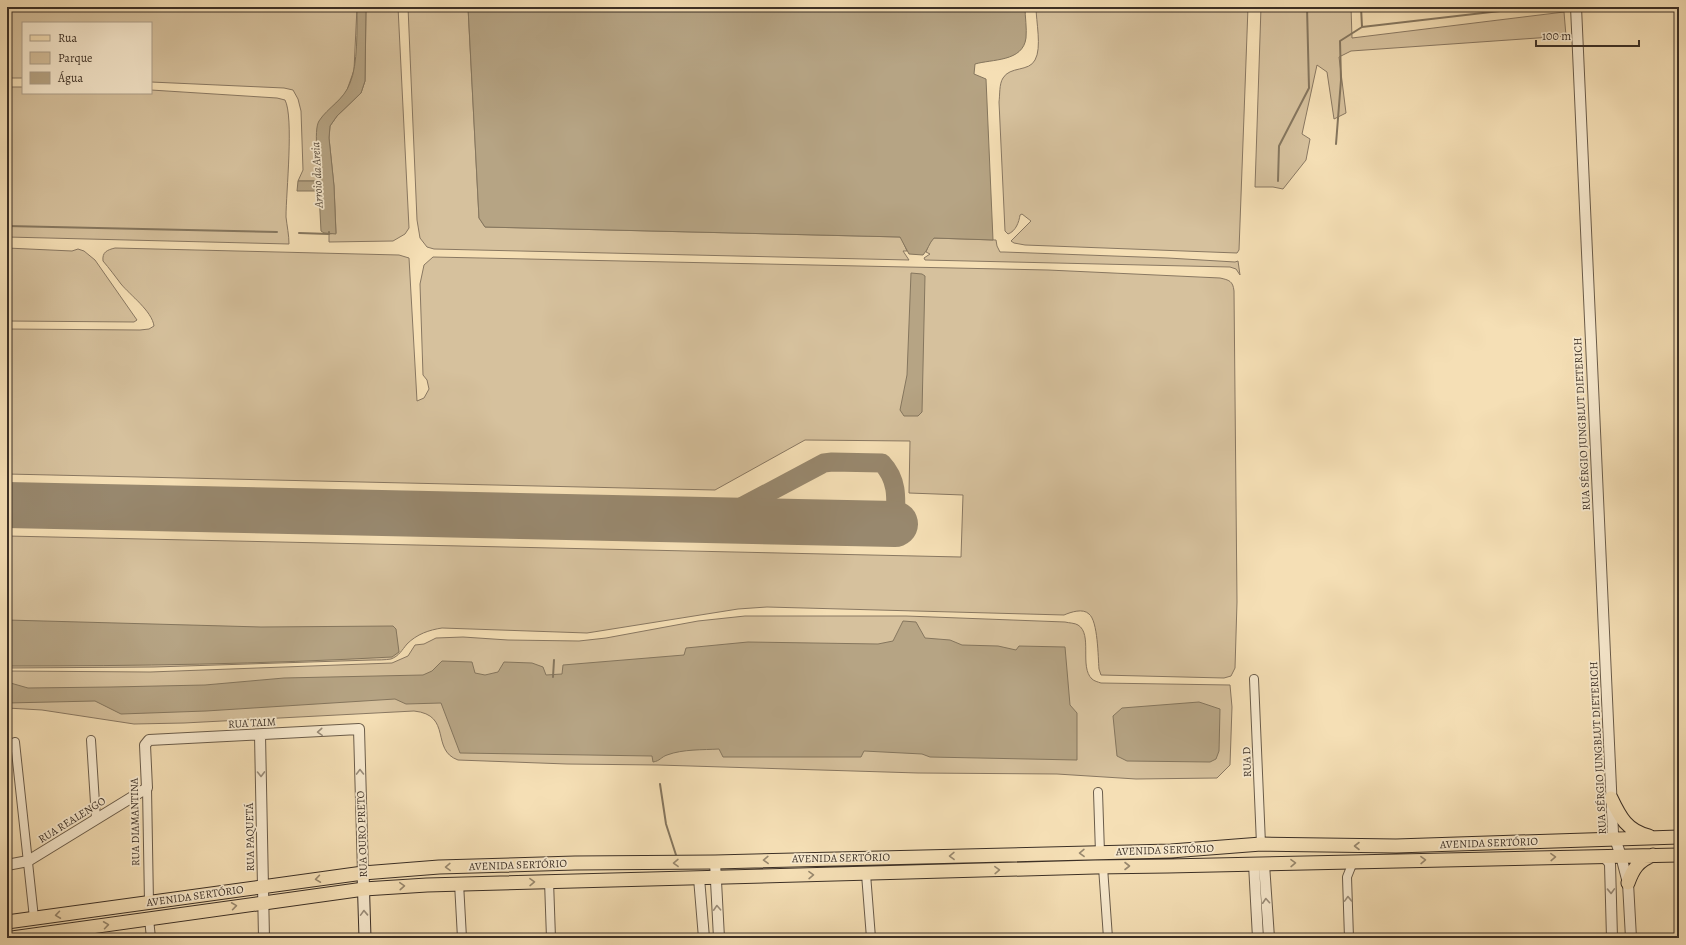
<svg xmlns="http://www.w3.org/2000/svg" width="1686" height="945" font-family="Alegreya,serif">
<rect width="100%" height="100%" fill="#f5dfb5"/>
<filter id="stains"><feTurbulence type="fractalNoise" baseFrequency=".005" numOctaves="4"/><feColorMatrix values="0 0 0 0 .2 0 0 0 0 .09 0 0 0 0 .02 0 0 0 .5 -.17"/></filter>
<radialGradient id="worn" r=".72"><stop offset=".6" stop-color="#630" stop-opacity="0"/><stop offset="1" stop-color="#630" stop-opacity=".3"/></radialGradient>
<path fill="#d6c19d" stroke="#897862" d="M7,7H357L354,70L346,93L330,109L317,151L320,179L318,181H298L303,170L301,111L298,99L293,90L284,88L151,82V23H23V78H7Z
M366,7H398L409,228L405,234L393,241L329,242V234L336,233L334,186L329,138L330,126L337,116L361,93L365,81Z
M408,7H468L479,218L485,227L901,237L907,251H903L909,260L434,249L427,247L420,238L417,220Z
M1036,7H1248L1239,250L1237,253L1025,245L1014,243L1011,241L1031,221L1022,214L1020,215C1019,222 1016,231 1008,234L1005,231L999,102C1000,95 999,84 1003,78C1010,66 1029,72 1035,60C1042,48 1036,21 1036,7Z
M1261,7H1351L1352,38L1564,12L1566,36L1351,51L1339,57L1346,113L1334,119L1327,72L1317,65L1302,134L1310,139L1306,160L1283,189L1273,187H1255Z
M7,87H23V93H151V90L277,98L285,100C294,117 286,193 286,217C287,226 289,235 289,244L7,237Z
M933,238L996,240L997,246L1000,252H1004L1168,258L1235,262L1238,261L1240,275L1236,269L1230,267L925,260L924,258L930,254L926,252L929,244Z
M7,248L72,251L78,249L84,251L95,260L137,320L134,322L7,321Z
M115,248L399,255L409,258L417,401L424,398L429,389L427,380L423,375L420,284L424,265L433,257L1048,270L1220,278C1229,280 1233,281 1234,291L1237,602L1235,668L1231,676L1224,678L1101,675L1099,669C1098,657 1098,621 1089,614C1083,608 1071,612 1064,615L767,607L738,609L587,633L442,628C429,630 417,634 407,644C402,650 399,656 391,659C385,660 378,660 372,660L154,667L7,668V536L961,557L963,495L909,493L910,441L805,440L715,490L7,474V329L140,330L149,329L154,326C152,311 130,295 121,284C115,276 109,268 103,261C102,252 107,250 115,248Z
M745,616H906L1065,622C1069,623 1075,623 1078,625C1093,634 1079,667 1092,679C1094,681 1098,682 1101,683L1230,685L1232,707L1230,765L1217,778L1136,779L1057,774L918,773L658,765L567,764L458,760C430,750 453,715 414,711L184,723L134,724L42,710L7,708V671L150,672L392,663L408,656L415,645L424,644L436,638L463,637L508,640L579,641L606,638L698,621Z"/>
<path fill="#b6a484" stroke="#85765e" d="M357,7H366L365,81L361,93L337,116L330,126L329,138L334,186L336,234L324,233L321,231L319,193L315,191H297L298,181H318L320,179C319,167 313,131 319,121C328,107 344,100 350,83C358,65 357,28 357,7Z
M468,7H1025C1025,17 1027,28 1026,38C1023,62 992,59 975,64L974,74L986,79L993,240L934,238C929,243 928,250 923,255L909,254L900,237L485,227L479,218Z
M911,273L922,274L925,276L922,412L918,416H904L900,410L907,375Z
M7,620L261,627L393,626L396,629L399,652L392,657C264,664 135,666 7,666Z
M903,621L916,622L925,638L950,640L962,645L998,646L1016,650L1019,646L1065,647L1070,705L1077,713V760L930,757L922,754L864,751L861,757H723L719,749C703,750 683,749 667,755C661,757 660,761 653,762L652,756L460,753L441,703L406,704L395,699L206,711L121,714L95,701L7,703V682L28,688L111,687L205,685L284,678L423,675L432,671L442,661L472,662L475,673L485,675L498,672L504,662L532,663L543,667L546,675L562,674L563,665L684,655L686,648L748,642L878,644L893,641Z
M1199,702L1220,709L1219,751L1216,759L1210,762L1127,761L1117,756L1113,716L1122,708Z"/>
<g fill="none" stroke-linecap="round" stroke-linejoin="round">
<path stroke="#85765e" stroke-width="2" d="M1361,7L1362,27L1535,7
M1336,144L1341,80L1340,41L1362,27
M1278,181L1279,146L1309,88L1307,7
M7,226L277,232
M299,233L329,234V232
M553,677L554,660
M660,784L666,824L676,855"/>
<path stroke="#98886e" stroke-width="19" d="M637,519L709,518L726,515L824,463L832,462L882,463C899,481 896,501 895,524"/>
<path stroke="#98886e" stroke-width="46" d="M7,505L895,524"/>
<defs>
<path id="minor" d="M1254,679L1261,844
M91,740L96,819
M15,742L34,918
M147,788L149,903
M1098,792L1100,853
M1103,867L1108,938
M866,874L871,938
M549,881L551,938
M459,883L462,938
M149,919L151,938
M1349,938L1347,877L1353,862"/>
<path id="tertiary" d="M1576,7L1613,833L1621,856L1628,883L1631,938
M260,735L264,938
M1602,856L1608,861L1610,864L1612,938
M715,862L719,938
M1254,864L1258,938
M1264,864L1269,938
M7,865L28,861L147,788L145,745L149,740L359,729L363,873
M699,878L704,938"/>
<path id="secondary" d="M363,873L365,938"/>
<path id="primary" d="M1611,798C1620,817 1627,831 1649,836
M1628,883C1633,869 1638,861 1653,855
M7,922L363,873L439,867L575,863L715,862L1171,851L1261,844L1396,846L1679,837
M12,938L364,889L427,885L1095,867L1168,866L1679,855"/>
</defs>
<use href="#minor" stroke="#6a5c4a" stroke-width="10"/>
<use href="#tertiary" stroke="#6a5c4a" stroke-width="12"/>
<use href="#secondary" stroke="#3c3026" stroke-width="13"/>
<use href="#primary" stroke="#3c3026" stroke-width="15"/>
<use href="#minor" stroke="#f8eacf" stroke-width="8"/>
<use href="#tertiary" stroke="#f8eacf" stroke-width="10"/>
<use href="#secondary" stroke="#f8eacf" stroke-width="11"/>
<use href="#primary" stroke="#f5dfb5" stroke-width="13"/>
</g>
<defs><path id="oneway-chevron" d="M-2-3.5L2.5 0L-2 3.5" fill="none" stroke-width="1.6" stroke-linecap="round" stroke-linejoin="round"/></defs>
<g stroke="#9a8d7a">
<use href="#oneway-chevron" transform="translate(320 732) rotate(176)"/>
<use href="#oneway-chevron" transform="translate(360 772) rotate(-91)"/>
<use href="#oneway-chevron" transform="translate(261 774) rotate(89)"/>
<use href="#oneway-chevron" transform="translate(1611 891) rotate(88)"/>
<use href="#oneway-chevron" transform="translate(1348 899) rotate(-92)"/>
<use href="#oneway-chevron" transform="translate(1266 901) rotate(-94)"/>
<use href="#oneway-chevron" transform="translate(717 908) rotate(-93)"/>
<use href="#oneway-chevron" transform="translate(364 913) rotate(-92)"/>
</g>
<g stroke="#98886e">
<use href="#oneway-chevron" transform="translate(1357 846) rotate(-180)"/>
<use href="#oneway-chevron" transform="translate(1082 853) rotate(179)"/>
<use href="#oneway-chevron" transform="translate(952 856) rotate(179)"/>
<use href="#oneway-chevron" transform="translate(1553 857) rotate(-2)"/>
<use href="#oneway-chevron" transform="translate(766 860) rotate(178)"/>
<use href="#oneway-chevron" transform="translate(1423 860) rotate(-1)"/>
<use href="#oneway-chevron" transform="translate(676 863) rotate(179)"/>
<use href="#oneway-chevron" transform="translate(1293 863) rotate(-1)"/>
<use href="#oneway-chevron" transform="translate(1127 866)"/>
<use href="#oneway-chevron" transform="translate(448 867) rotate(178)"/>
<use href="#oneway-chevron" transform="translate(997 870) rotate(-2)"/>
<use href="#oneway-chevron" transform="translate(811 875) rotate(-1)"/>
<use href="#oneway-chevron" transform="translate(318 879) rotate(172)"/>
<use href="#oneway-chevron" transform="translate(532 882) rotate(-1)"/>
<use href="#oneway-chevron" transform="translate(402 886) rotate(-4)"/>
<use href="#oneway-chevron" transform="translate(234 906) rotate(-8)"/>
<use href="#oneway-chevron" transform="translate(58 915) rotate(172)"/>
<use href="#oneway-chevron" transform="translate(106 925) rotate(-8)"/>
</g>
<g text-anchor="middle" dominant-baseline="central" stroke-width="3.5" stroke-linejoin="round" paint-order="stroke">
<g font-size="11" fill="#3c3026" stroke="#f8eacf">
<text transform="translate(1582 424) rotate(-93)">RUA SÉRGIO JUNGBLUT DIETERICH</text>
<text transform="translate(252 723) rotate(-3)">RUA TAIM</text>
<text transform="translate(1598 748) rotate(-93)">RUA SÉRGIO JUNGBLUT DIETERICH</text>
<text transform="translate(1247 762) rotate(-92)">RUA D</text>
<text transform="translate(72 820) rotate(-32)">RUA REALENGO</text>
<text transform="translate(135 822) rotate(-91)">RUA DIAMANTINA</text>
<text transform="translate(362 834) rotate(-92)">RUA OURO PRETO</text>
<text transform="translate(250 837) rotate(-91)">RUA PAQUETÁ</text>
<text transform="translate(1489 843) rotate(-2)">AVENIDA SERTÓRIO</text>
<text transform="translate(1165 850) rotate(-2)">AVENIDA SERTÓRIO</text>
<text transform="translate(841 858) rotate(-1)">AVENIDA SERTÓRIO</text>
<text transform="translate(518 865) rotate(-2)">AVENIDA SERTÓRIO</text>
<text transform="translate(195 896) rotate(-8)">AVENIDA SERTÓRIO</text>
</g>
<g font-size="12" font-style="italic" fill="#5a4d3e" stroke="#f8eacf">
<text transform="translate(317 175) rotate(-93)">Arroio da Areia</text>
</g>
</g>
<rect width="1686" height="945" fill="none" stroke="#f5dfb5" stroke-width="24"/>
<rect x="8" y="8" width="1670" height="929" fill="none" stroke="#3c3026" stroke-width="2"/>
<rect x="12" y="12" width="1662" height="921" fill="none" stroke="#3c3026"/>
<rect x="22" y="22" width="130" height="72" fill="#f8eacf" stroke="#ada08b"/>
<rect x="30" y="35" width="20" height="6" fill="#f5dfb5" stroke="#ada08b"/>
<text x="58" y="42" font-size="12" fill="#3c3026">Rua</text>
<rect x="30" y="52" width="20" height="12" fill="#d6c19d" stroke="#ada08b"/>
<text x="58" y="62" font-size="12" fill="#3c3026">Parque</text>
<rect x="30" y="72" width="20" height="12" fill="#b6a484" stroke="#ada08b"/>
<text x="58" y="82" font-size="12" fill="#3c3026">Água</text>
<path d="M1536 40v6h103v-6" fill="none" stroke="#3c3026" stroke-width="2"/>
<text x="1542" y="40" font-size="12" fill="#3c3026" stroke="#f8eacf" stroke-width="3" paint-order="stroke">100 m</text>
<rect width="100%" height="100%" filter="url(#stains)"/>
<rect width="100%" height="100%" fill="url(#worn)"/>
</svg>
